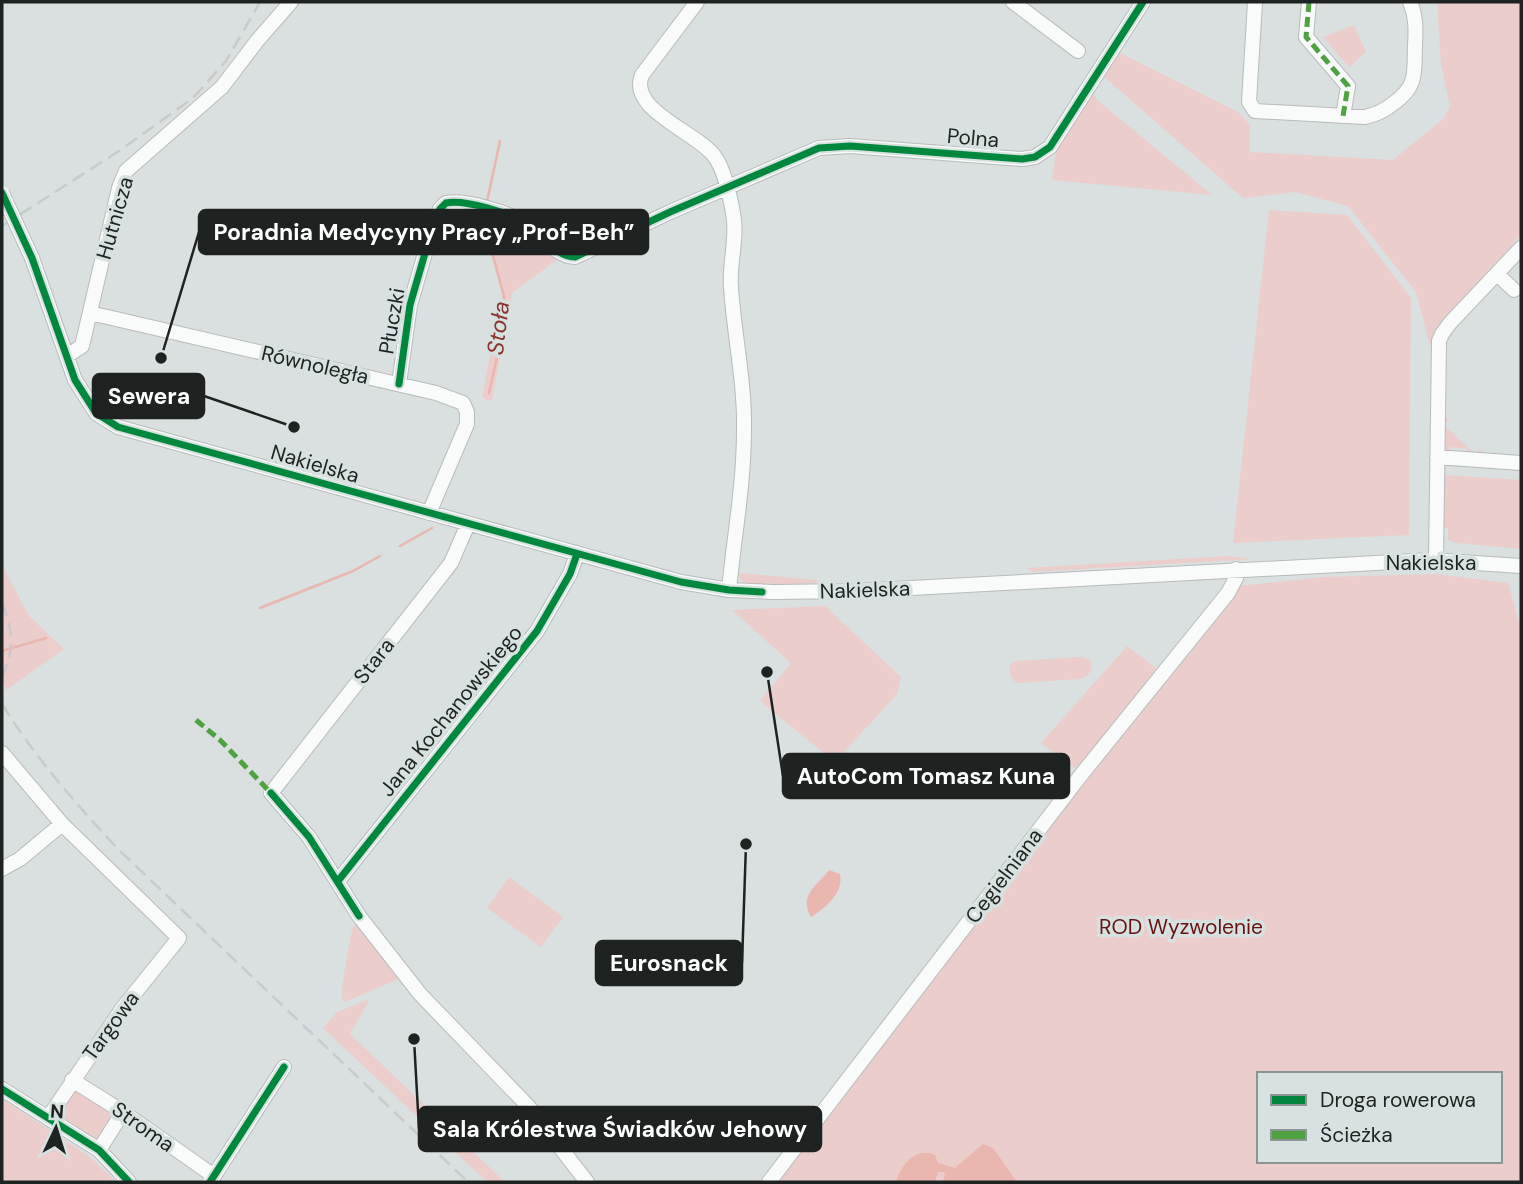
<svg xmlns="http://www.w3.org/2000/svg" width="1523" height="1184" font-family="'DM Sans',sans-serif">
<rect width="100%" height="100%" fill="#dadfdf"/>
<path fill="#ebcecb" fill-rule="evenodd" d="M1437,2H1521V235L1437,326L1430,345L1416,292L1348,206L1295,192L1243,198L1103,76L1118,52L1238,112L1250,125V152L1393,160L1443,119L1450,107L1441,64Z
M1354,25L1366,52L1349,67L1323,37Z
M1093,92L1096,99L1212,195L1052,180L1057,145Z
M1269,210L1347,215L1411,298L1409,535L1233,543Z
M480,213L518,223L558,259L512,293L492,400L488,401L482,397L502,295Z
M1444,415L1449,420L1445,426L1475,454L1480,449L1484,455L1468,456V449L1450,447L1449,452L1446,451Z
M1444,475L1521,480V549L1456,543L1448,540V528H1443Z
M1228,556L1253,559L1032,572L1027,568Z
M2,565L29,616L64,649L6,690L2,680Z
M739,573L817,580V583C803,583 753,588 744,582C739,579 740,578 739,573Z
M1435,574L1508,583L1521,631V1182H775L1033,846L1238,586L1325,577ZM1259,1074H1500V1161H1259Z
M825,606L901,677L897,694L835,762L760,701L791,663L732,610Z
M1127,646L1159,670L1078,770L1041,743Z
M1081,657L1090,660C1094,669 1089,676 1081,679L1017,683C1011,679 1008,671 1010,665L1015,661Z
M509,877L563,917L541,947L487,908Z
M358,923L401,978L345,1002L342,999L341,992L352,929Z
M370,999L350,1034L505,1182H487L323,1028L337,1012Z
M75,1091H82L116,1110L100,1140L95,1143L57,1117L71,1094Z
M2,1099L90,1157L116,1182H2Z"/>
<path fill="#e9b6b0" d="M829,870L840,874C844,893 825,908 811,917C798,895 818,885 829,870Z
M983,1144L993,1148L1017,1182H943L945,1174L943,1172H938L935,1182H896C900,1166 916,1146 935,1155L938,1163L955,1168Z"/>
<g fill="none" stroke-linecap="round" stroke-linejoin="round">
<path stroke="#e9b6b0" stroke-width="2.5" d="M487,202L500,141
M485,212L483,219L504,296L499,348L489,393
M400,546L432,528
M260,608L353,571L380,556
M2,651L46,638"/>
<defs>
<path id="minor" d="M697,2L642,75C627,110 699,133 715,157C725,171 730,196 733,213C738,237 729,262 731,287C734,335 745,382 744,430C744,484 734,537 729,590
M1013,2L1078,51
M1255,2L1249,102L1255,111L1365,117C1377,114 1384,111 1394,103C1418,86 1414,72 1415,45C1416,29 1416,16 1410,2
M1309,2L1306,37L1348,86L1343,116
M32,258L75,380L96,413L118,427L681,582L729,590L773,592L856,591L1431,560L1521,566
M1497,274L1514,290
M90,313L436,393L463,403L467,412V424L429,513
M67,356L82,346L119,188L126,171L222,87L257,41L291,2
M399,384L410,305L428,243L440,209L446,203C464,199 511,213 526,224C542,235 554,256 575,257L670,212L819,148L850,146L1022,159L1035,157L1050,147L1143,2
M1437,457L1521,463
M468,524L451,563L271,793L309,837L359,916L420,994L528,1106L587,1182
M1436,560L1439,341L1442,334L1450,323L1521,248
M2,753L62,824L179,938L122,1009L48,1118
M2,869L20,859L62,824
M338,881L537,631L570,574L577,554
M72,1080L123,1112L214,1176
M2,1089L99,1150L129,1182
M99,1150L123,1112
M210,1182L284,1067
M769,1182L1081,775L1228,593L1236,578V569"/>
</defs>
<use href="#minor" stroke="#b8bcbb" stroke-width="16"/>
<use href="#minor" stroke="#f9fafa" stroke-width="14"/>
<path stroke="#c9caca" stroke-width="2.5" stroke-dasharray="14 7" stroke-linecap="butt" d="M2,226L119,151L193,98L226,61L260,2
M2,603C13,628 15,651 2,676
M2,704C35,757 75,803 118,849L468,1182"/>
<defs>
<path id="minor-bridge" d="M2,193L32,258"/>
</defs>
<use href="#minor-bridge" stroke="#b8bcbb" stroke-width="16" stroke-linecap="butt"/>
<use href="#minor-bridge" stroke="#f9fafa" stroke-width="14"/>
<path stroke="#4fa241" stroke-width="5" stroke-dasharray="10 5" stroke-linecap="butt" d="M1309,2L1306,37L1348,86L1343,116
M196,720L220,740L271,793"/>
<defs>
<path id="cycleway" d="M2,193L32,258L75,380L96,413L118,427L681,582L729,590L762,592
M399,384L410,305L428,243L440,209L446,203C464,199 511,213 526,224C542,235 554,256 575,257L670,212L819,148L850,146L1022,159L1035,157L1050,147L1143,2
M271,793L309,837L359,916
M338,881L537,631L570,574L577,554
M2,1089L99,1150L129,1182
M210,1182L284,1067"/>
</defs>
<use href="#cycleway" stroke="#d7e2e0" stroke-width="11"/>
<use href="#cycleway" stroke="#00873e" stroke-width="7"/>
</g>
<g text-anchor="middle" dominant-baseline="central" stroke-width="7" stroke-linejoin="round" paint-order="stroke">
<g font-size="21" fill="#1e2221" stroke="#d7e2e0">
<text transform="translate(973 138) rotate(5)">Polna</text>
<text transform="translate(115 218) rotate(-74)">Hutnicza</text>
<text transform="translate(392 321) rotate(-80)">Płuczki</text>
<text transform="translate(315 365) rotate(13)">Równoległa</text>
<text transform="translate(315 464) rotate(16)">Nakielska</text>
<text x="1431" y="563">Nakielska</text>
<text transform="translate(865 590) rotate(-2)">Nakielska</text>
<text transform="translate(374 661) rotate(-52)">Stara</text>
<text transform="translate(451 711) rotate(-51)">Jana Kochanowskiego</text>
<text transform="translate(1004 876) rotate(-53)">Cegielniana</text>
<text transform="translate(111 1026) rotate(-54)">Targowa</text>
<text transform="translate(143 1127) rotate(35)">Stroma</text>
</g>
<g font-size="21" fill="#671111" stroke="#d7e2e0">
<text x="1181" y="927">ROD Wyzwolenie</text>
</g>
<g font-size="23" font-style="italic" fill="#8b342f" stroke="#d7e2e0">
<text transform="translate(498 328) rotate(-83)">Stoła</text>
</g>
</g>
<path fill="none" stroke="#1e2221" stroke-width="2.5" d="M161 358L199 232M294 427L204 396M767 672L783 776M746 844L742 963M414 1039L419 1129"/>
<g fill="#1e2221" stroke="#d7e2e0" stroke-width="2.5">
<circle cx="161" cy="358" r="7"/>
<circle cx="294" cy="427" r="7"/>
<circle cx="767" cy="672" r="7"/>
<circle cx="746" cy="844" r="7"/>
<circle cx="414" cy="1039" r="7"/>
</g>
<g fill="#1e2221" stroke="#1e2221" stroke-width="2.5">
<rect x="199" y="210" width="449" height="44" rx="7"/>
<rect x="93" y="374" width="111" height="44" rx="7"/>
<rect x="783" y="754" width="286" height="44" rx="7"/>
<rect x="596" y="941" width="146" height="44" rx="7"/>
<rect x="419" y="1107" width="402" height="44" rx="7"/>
</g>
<g font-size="23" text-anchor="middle" font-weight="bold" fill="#fff">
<text x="424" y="240">Poradnia Medycyny Pracy „Prof-Beh”</text>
<text x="149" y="404">Sewera</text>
<text x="926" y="784">AutoCom Tomasz Kuna</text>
<text x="669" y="971">Eurosnack</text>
<text x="620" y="1137">Sala Królestwa Świadków Jehowy</text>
</g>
<rect width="1523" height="1184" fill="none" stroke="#1e2221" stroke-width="7"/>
<rect x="1257" y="1072" width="245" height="91" fill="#d7e2e0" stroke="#8d9594" stroke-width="2"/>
<rect x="1271" y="1095" width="35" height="10" fill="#00873e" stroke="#8d9594" stroke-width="2"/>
<text x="1320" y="1107" font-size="21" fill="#1e2221">Droga rowerowa</text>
<rect x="1271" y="1130" width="35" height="10" fill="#4fa241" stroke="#8d9594" stroke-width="2"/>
<text x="1320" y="1142" font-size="21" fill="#1e2221">Ścieżka</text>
<g transform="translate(56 1128) rotate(4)" stroke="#d7e2e0" stroke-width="5" paint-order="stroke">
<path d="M0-5L12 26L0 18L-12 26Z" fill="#1e2221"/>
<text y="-10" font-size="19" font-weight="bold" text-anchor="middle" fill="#1e2221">N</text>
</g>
</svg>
